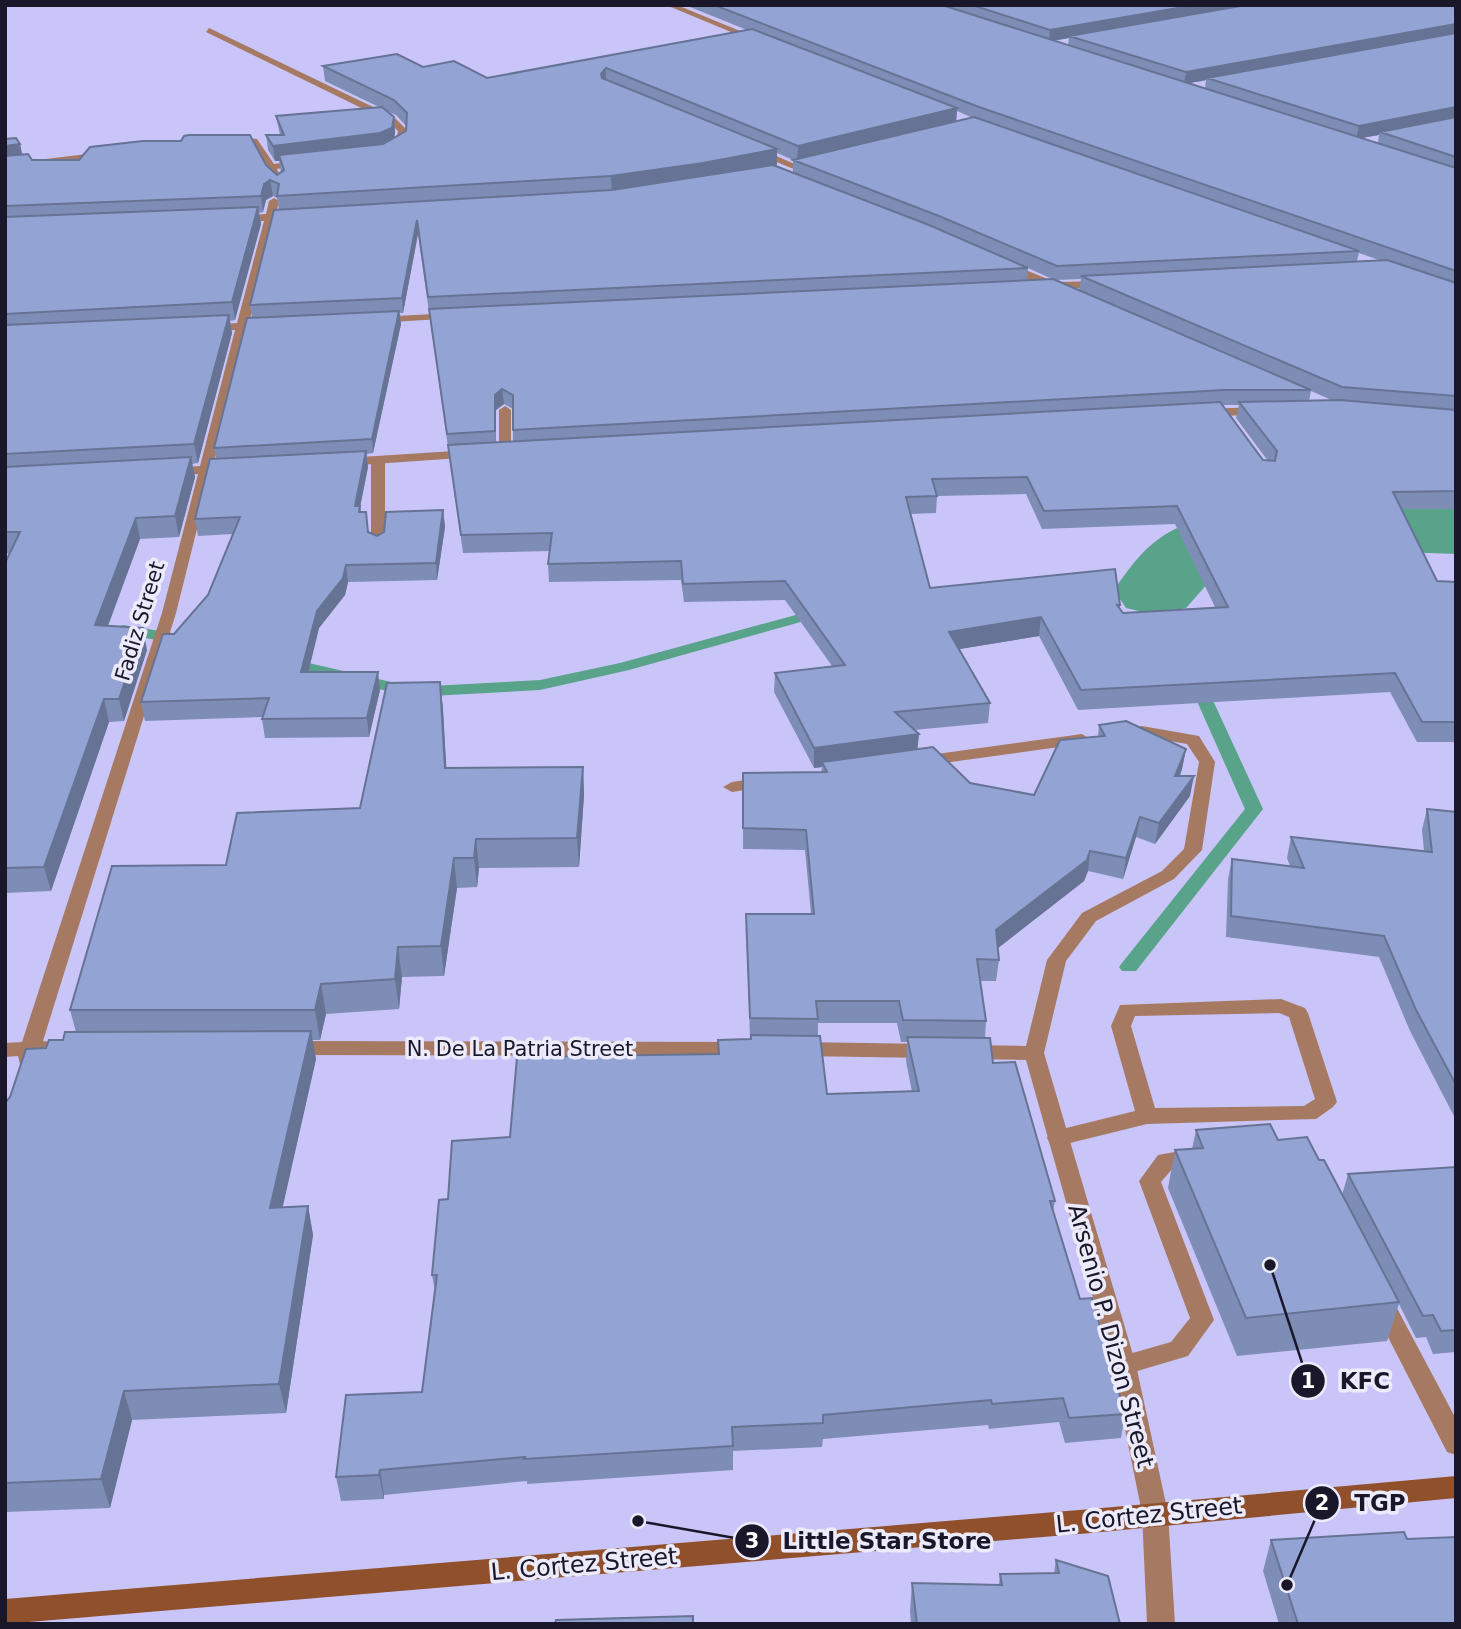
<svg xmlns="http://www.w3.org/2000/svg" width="1461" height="1629" font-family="'DejaVu Sans',sans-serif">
<rect width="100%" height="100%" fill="#cac5f9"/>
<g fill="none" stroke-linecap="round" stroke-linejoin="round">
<path fill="#58a389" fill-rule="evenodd" d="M1094,583L1161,587L1181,630L1173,635L1168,633L1150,594L1089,590L1087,587L1089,584Z
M821,608L826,609L828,612L826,615L629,670L540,690L413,697L281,666L279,663L287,658L413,687L540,680L620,663Z
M123,625L178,634L186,639L178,644L118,633L115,630Z
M1196,676L1204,681L1263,809L1136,971H1122L1119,967L1122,963L1245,809L1188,681Z"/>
<path fill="#58a389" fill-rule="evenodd" d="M1321,501L1456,506V554L1321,549L1256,554L1217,573L1186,608L1156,615L1126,608L1114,590C1127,571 1141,551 1160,538C1199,510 1274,503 1321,501Z"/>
<path fill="#a67a62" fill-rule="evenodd" d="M505,406L511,410V452L505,456L499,452V410Z
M378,456L385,460V547L378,551L371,547V460Z
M1281,999L1305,1008L1308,1013L1337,1102L1333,1107L1316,1119L1147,1124L1058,1146L1050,1144L1047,1138L1050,1132L1135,1111L1111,1026L1120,1005ZM1279,1013L1289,1017L1315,1099L1304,1106L1155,1108L1131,1026L1135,1016Z
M1197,1148L1205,1150L1208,1156L1205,1162L1173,1168L1161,1182L1214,1320L1188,1356L1124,1375L1115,1372L1112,1365L1115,1358L1171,1342L1190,1318L1139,1181L1158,1155Z
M1383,1295L1391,1297L1456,1419V1455L1447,1452L1371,1304L1375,1297Z"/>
<path fill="#a67a62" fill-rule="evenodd" d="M666,5H677L762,40L755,42Z
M209,28L394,117L407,130L405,146L395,152H389V148L396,145L398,131L388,121L206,32Z
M231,137L257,139L274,164L303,160L308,163L277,169L281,178L273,180L261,155L251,144L228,142L226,140Z
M752,148H758L804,168L796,170L752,152Z
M103,152L106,153V157L5,170V164Z
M274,198L279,201L276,214L296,213L301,216L296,219L274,220L249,323L267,322L273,325L267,328L247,329L213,465L229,464L236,468L229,472L211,473L176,613L43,1041L61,1043L64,1048L61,1053L38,1056L34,1064H20L18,1056L5,1057V1043L22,1042L162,613L198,474L170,476L163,472L170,468L200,466L235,330L208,331L202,328L208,325L237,323L264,221L236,222L231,219L236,216L266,214L269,201Z
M1003,264H1011L1055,282L1103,281L1108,284L1103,287L1064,289C1052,295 1019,275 1003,268Z
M453,313L459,316L457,318L376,323L370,320L376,317Z
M1260,407L1266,411L1264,414L1204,417L1198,413L1204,409Z
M470,450L475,451V457L345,466L338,462L345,458Z
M1142,726L1199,736L1215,762L1202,850L1174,879L1096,921L1066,961L1044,1053L1136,1365L1168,1513L1175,1624H1147L1142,1513L1112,1365L1026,1060L968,1059L961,1057L958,1052L961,1047L968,1045L1026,1046L1047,960L1082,913L1162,871L1184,849L1199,762L1187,744L1142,736L1127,738L1119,733L1121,730Z
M1082,734L1090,739L1088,743L922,766L914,761L922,756Z
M766,777L772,778L775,782L772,786L732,792L723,787L732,782Z
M292,1041L740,1042L747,1044L750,1049L747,1054L740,1056L292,1055L285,1053L282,1048L285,1043Z
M800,1042L929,1044L936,1046L939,1051L936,1056L929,1058L800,1056L793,1054L790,1049L793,1044Z"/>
<path fill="#8f502b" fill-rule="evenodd" d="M1456,1476V1498L1091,1533L5,1624V1599L1091,1509Z"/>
</g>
<path fill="#7e8db6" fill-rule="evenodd" d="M685,5H1456V509H1401L1437,581L1456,582V742H1417L1390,692L1078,710L1039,636L959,649L990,703L988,723L914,730L919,734L917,749L970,783L1034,795L1098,737L1099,725L1186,749L1182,769L1180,776L1190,796L1155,844L1136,837L1123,879L1088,871L1084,881L998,948L999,960L996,981H980L986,1021L985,1038L993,1063L1055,1201L1053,1211L1080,1299L1125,1414L1121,1438L1065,1443L1059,1422L989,1429L988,1425L823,1439L822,1447L733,1451V1470L527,1484V1481L384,1495V1499L341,1501L336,1477L422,1392L435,1291L432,1275L448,1199L510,1137L718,1054V1040L750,1039L746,914H811L805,850L743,849V773L821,772L822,767L814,768L774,692L775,673L832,666L785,600L684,602L681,580L549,582L548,564L550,551L463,553L418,234L403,313H400L401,324L373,453L367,454L368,467L360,507L361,512L369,533L377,536L443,510L445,527L437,580L348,582L345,595L319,628L308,672L380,690L369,737L265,738L262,719L263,717L145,721L141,702L174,634L208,595L233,534L198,536L195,519L216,459L214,448L252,318L250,305L279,210L277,198L273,196L266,200L263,212L259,213L261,224L235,320L230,321L232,333L198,463L192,464L195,477L179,537L140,539L108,626L147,650L124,721L109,722L51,891L5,893V563L10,553L5,554V139L20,144L22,154L32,160L266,165L277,175L281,172L279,161H275L268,150L266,135H280L276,116L379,107L325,81L323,66L423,67L487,78L747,30ZM1069,38L1068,45L1054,41ZM1206,80L1205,89L1189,83L1203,81ZM387,111L396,115L406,126V131L394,137L395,132L394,117ZM957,111L973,118L956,122ZM1379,135L1378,143L1362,138L1372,136ZM777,153L793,160V172L775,165H777ZM1359,253L1379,260L1357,261ZM1028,268L1052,279L1027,280ZM1081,279L1079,290L1056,280ZM1311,391L1327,398L1331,400L1309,401ZM504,404L513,409V441L496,442V410ZM1223,405H1239L1236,418L1268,461L1263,460ZM1026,494L1042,529L1175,524L1215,607L1123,613L1120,609V605L930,588L911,514L936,513L937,496ZM818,1023H897L901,1042H907L906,1061L912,1092L827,1094L818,1036Z
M440,682L443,710L446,768L583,767L584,795L579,867L479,868L477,887L457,888L444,976L402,977L399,1009L326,1014L320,1040H312L316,1059L282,1207L308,1206L313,1235L286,1413L132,1420L110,1508L5,1512V1103L46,1048L63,1040L76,1032L70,1010L226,865L360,808Z
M1427,809L1456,812V1120L1410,1031L1379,957L1226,937L1228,879L1232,859L1290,866L1287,858L1291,837L1424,851L1422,830Z
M1196,1130L1278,1140L1319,1160L1342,1195L1348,1174L1456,1167V1352L1433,1354L1426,1337L1416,1338L1399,1304L1387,1341L1237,1356L1168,1188L1175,1150L1192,1149Z
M1407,1539L1456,1624H1279L1263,1571L1271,1540Z
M1056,1560L1120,1624H911L910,1611L912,1583L999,1585L1000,1574L1054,1573Z"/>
<path fill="#677394" d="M1195,5H1259L1069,36V38L1049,41L1050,30Z
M1456,24V35L1207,78L1206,80L1184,84L1186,72Z
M606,68V83L602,89L601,74Z
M1456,107V119L1380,132L1379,135L1356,139L1359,126Z
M957,108L956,123L797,161L798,146Z
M394,117L395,132L394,143L279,155V161H275L273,146Z
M20,144L23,159L5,162V146Z
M777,149V165L704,179L612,192L611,176Z
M270,180L273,196L266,200L263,212L261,196L264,184Z
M258,207L261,224L235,320L232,302Z
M417,220L418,234L403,313L402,298Z
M399,311L401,324L373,453L372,439Z
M229,315L232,333L198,463L194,444Z
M502,389L504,404L496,410V446L495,395Z
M366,451L368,467L360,507L362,523L355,506Z
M191,457L195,477L179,537L175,516Z
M443,510L445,527L437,580L436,563Z
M136,518L140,539L100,647L95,625Z
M346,565L348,582L345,595L319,628L304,690L301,672L317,611Z
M1041,617L1039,636L948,651L949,632Z
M143,628L147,650L124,721L119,699Z
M378,672L380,690L369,737L367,718Z
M440,682L443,710L448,796L445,768Z
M104,699L109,722L51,891L44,867Z
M919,734L917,754L822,762V767L814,768V748Z
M1186,749L1182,769L1172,796L1175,776Z
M583,767L584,795L579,867L577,838Z
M1194,776L1190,796L1155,844L1159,823Z
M1140,817L1136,837L1123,879L1126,858Z
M476,839L479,868L477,887L474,858Z
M1090,851L1088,871L1084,881L993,952L996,930Z
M454,858L457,888L444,976L441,946Z
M398,947L402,977L399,1009L395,979Z
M321,984L326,1014L320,1040L315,1010Z
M311,1031L316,1059L276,1237L270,1208Z
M308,1206L313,1235L286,1413L279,1384Z
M124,1391L132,1420L110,1508L101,1479Z
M380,1470L384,1495V1499L379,1475Z"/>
<path fill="#93a4d4" stroke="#677394" stroke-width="2" fill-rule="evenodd" d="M714,5H942L1456,168V271L979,107Z
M972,5H1195L1050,30Z
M1246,5H1456V24L1186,72L1069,36Z
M752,29L957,108L798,146L606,68L601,74L602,78L777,149L703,163L611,176L277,196L279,184L270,180L264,184L261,196L5,206V156L28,154L32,160H79L90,147L143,141H181L184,136L189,135H250L266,165L277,175L284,170L279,155L383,144L406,131L407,113L394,100L323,66L397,54L423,67L454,61L487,78Z
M1456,33V107L1359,126L1207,78Z
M382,107L394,117L392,128L380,133L273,146L266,135H284L276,116Z
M974,117L1359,251L1057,266L939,216L793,160Z
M1456,117V157L1380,132Z
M16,138L20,144L5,146V139Z
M773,165L929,225L1028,268L428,297L417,220L402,298L250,305L274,210L612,190Z
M258,207L232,302L5,314V217Z
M1387,260L1456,283V396L1342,387L1081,276Z
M1053,279L1311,390H1224L513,430V395L502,389L495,395V431L447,434L429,309Z
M399,311L372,439L214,448L247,318Z
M229,315L194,444L5,454V325Z
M1340,400L1456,410V491L1393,492L1437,581L1456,582V722H1422L1395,673L1081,690L1041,617L949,632L990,703L895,712L919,734L814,748L775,673L845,665L785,581L683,584L681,561L548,564L552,533L461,535L448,445L1220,402L1263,460L1275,461L1277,451L1239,402ZM1027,477L1044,511L1177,506L1228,607L1123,613L1117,605H1120L1115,569L930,588L906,497L937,496L932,479Z
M366,451L355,506H360L359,512H366L368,532L377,536L384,532L386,512L443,510L436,563L346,565L343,578L317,611L301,672H378L367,718L262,719L269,698L141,702L163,634H174L208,595L240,517L195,519L210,459Z
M191,457L175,516L136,518L95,625L143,628L119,699H104L44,867L5,868V563L20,532H5V467Z
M440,682L445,768L583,767L577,838L476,839L474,858H454L441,946L398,947L395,979L321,984L315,1010H70L112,866L226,865L237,813L360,808L387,683Z
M1126,721L1186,749L1175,776H1194L1159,823L1140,817L1126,858L1090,851L1087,860L996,930L999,960L977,959L986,1021L903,1020L899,1001H816L818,1019L750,1018L746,914H814L806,830L743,828V773L827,772L822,762L933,747L970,783L1034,795L1060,740L1105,736L1099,725Z
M1427,809L1456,812V1085L1416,1010L1384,936L1231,916L1232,859L1304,868L1291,837L1432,852Z
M311,1031L270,1208L308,1206L279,1384L124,1391L101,1479L5,1483V1103L10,1097L26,1049L46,1048L49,1040H63L65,1032Z
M751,1035L820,1036L827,1094L919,1091L907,1037L990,1038L993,1063L1015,1062L1055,1201H1050L1080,1299L1092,1298L1125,1414L1069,1418L1063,1398L992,1404L991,1400L823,1415V1423L732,1427L733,1446L524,1459L525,1457L380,1470L379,1475L336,1477L346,1395L422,1392L437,1275H432L439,1200L448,1199L452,1141L510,1137L517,1057L719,1054L718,1040L751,1039Z
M1270,1124L1278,1140L1307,1137L1319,1160H1324L1399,1302L1246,1318L1175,1150L1203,1148L1196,1130Z
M1456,1167V1330L1441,1331L1433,1315L1423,1316L1348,1174Z
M1404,1532L1407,1539L1456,1537V1624H1298L1271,1540Z
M1056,1560L1108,1576L1120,1624H917L912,1583L1002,1585L1000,1574L1059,1573Z
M693,1616V1624H555L556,1620Z"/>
<g text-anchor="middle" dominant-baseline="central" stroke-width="7" stroke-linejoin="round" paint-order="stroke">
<g font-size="21" fill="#1a172a" stroke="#ecebfb">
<text transform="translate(140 621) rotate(-73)">Fadiz Street</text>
<text x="520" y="1049">N. De La Patria Street</text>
</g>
<g font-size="24" fill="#1a172a" stroke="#ecebfb">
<text transform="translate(1111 1336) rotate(75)">Arsenio P. Dizon Street</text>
<text transform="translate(1149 1515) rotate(-6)">L. Cortez Street</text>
<text transform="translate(584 1564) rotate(-5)">L. Cortez Street</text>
</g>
</g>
<path fill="none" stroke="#1a172a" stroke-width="2.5" d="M1270 1265L1308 1381M1287 1585L1322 1503M638 1521L752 1541"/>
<g fill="#1a172a" stroke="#ecebfb" stroke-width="2.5">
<circle cx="1270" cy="1265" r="7"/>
<circle cx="1287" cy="1585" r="7"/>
<circle cx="638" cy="1521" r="7"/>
<circle cx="1308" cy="1381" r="18"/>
<circle cx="1322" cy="1503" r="18"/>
<circle cx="752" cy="1541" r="18"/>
</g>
<g font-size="21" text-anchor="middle" font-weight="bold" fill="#fff">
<text x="1308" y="1388">1</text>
<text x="1322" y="1510">2</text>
<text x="752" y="1548">3</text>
</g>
<g font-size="23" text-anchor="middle" font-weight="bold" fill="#1a172a" stroke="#ecebfb" stroke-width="7" stroke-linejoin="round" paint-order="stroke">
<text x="1365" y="1389">KFC</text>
<text x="1380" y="1511">TGP</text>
<text x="887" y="1549">Little Star Store</text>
</g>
<rect width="1461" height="1629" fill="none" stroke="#1a172a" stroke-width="14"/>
</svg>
